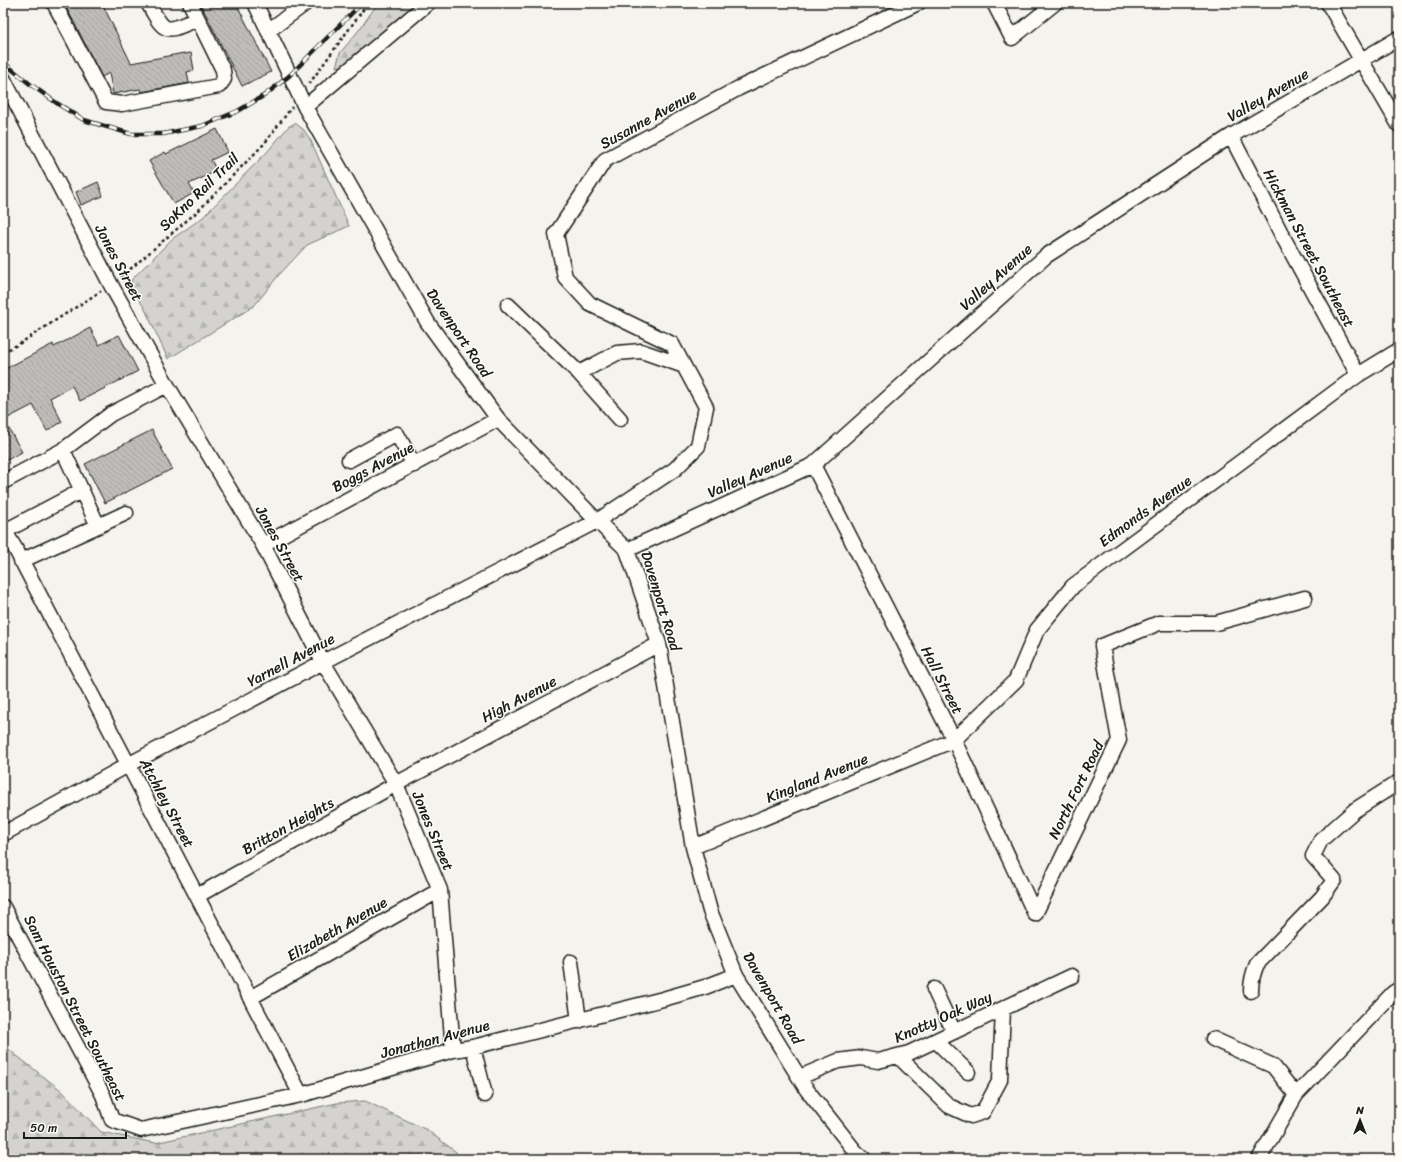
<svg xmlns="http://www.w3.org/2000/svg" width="1402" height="1162" font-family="Sriracha,sans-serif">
<defs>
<pattern id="forest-firs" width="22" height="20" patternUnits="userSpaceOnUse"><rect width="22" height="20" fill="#d4d3cf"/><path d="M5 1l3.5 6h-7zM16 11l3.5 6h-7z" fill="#b5b5b1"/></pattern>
<pattern id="building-back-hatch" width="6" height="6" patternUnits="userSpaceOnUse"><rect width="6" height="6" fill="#bebdba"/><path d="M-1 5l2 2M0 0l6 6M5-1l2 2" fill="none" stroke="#a3a29f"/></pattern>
</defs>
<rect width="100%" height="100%" fill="#f4f3ee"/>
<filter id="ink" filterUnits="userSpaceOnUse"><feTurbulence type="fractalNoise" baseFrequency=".025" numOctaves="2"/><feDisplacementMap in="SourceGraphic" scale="8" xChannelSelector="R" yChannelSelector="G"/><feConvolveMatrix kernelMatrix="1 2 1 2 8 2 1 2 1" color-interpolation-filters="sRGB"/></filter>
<g filter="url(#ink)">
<path fill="url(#forest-firs)" stroke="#787876" d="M378,3H417L347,65L336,67L340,53L359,30Z
M295,123L304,130L311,141L349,226L307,245L278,276L254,306L168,359L144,307L130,288L132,279L172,239L202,218L268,151L288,127Z
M3,1045L62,1091L101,1132L155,1143L337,1103L365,1101L427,1130L456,1152L457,1159H3Z"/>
<path fill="url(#building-back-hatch)" stroke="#1c1c1c" d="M64,3H102L131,63L184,53V54L191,53L194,70L187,72L189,83L141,92L140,89L113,94L109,73L102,77Z
M200,3H236L271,72L242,86Z
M217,129L228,152L211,160L217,171L189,184L194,193L174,204L149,161L165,152L166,154Z
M98,182L103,196L81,205L76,192Z
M90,328L99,345L119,335L138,371L80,401L72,386L50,398L62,422L47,431L33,405L4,420L22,452L3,462V370L53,344L54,347Z
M152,430L172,469L105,503L85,464Z"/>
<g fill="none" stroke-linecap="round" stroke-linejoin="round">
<defs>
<path id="minor" d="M54,3L106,102L122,104L219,86L224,79L223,70L190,3
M148,3C166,36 165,32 198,19
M255,3L305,107L428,323L498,419L597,521L627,550L659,644L693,847L710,911L736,975L807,1090L855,1151L864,1159
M994,3L1012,38L1055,3
M1328,3L1399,125
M268,31L306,3
M3,78L111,285L167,385L263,545L323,662L396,784L440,890L453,1050
M305,107L428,3
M1231,136L1283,237L1358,375
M508,305L579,373
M620,419L579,373L617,353L641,351L684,366
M63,450L98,526L126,513
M349,460L397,434L414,465
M813,465L954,740L1035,914
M3,482L63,450L111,414L167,385
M3,528L15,548L301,1095
M5,531L81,491
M263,545L498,419
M627,550L813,465L1046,256L1231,136L1399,38
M21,561L98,526
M3,834L128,765L323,662L597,521L675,469L698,446L706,407L672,344L590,304L565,277L556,234L605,160L739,88L918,3
M693,847L954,740L1016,680L1037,630L1073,586L1358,375L1399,350
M197,896L396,784L659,644
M3,907L103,1095L112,1120L141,1130L301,1095L453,1050L473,1047L663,999L705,987L736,975
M1035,914L1119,740L1102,646L1159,623H1216L1305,598
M571,962L579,1021
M934,989L954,1032
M1251,991C1251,981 1253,973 1257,964L1322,897L1334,880L1313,856L1321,840L1355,810L1399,782
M250,998L440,890
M1213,1039L1273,1066L1296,1095
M936,1041L968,1072
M473,1047L485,1095
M898,1056L949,1106L971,1116L983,1112L1000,1080L1003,1009
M800,1077L838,1061L861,1058L878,1061L909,1053L1072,976
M1259,1159L1296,1095L1393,993L1399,989"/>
</defs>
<use href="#minor" stroke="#1c1c1c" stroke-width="17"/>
<path stroke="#1c1c1c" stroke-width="2.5" stroke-dasharray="3 3" stroke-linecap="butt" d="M309,84L368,3
M121,277L199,210L264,144L292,107
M3,352L19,344L101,291"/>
<use href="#minor" stroke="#fdfcf7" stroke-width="14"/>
<defs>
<path id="rail" d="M3,62L30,84L58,104L84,120L131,134H163L202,126L238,111L265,95L289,76L362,3"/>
</defs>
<use href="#rail" stroke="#1c1c1c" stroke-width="4.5"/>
<use href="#rail" stroke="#fdfcf7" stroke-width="3" stroke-dasharray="9" stroke-linecap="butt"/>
</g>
</g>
<g text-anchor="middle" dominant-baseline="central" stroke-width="3" stroke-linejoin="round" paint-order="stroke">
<g font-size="15" fill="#1c1c1c" stroke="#fdfcf7">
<text transform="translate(1268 95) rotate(-30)">Valley Avenue</text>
<text transform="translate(648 119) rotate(-29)">Susanne Avenue</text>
<text transform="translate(199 192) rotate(-44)">SoKno Rail Trail</text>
<text transform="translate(1309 248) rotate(62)">Hickman Street Southeast</text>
<text transform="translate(119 263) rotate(62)">Jones Street</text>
<text transform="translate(996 277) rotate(-42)">Valley Avenue</text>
<text transform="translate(459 333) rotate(56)">Davenport Road</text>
<text transform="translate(373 467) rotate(-28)">Boggs Avenue</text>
<text transform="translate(750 475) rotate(-24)">Valley Avenue</text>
<text transform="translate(1145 511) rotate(-36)">Edmonds Avenue</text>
<text transform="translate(280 544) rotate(61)">Jones Street</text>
<text transform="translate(661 601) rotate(73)">Davenport Road</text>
<text transform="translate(291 660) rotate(-28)">Yarnell Avenue</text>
<text transform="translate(942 680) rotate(63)">Hall Street</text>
<text transform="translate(519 699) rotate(-28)">High Avenue</text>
<text transform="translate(817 778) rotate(-22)">Kingland Avenue</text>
<text transform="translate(1076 790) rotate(-64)">North Fort Road</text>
<text transform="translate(167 803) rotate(62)">Atchley Street</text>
<text transform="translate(288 826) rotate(-29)">Britton Heights</text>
<text transform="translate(433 831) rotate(67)">Jones Street</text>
<text transform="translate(337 929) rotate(-30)">Elizabeth Avenue</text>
<text transform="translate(773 998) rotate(60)">Davenport Road</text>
<text transform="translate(75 1008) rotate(63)">Sam Houston Street Southeast</text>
<text transform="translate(943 1017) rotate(-24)">Knotty Oak Way</text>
<text transform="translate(435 1039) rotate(-15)">Jonathan Avenue</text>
</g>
</g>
<rect width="1402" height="1162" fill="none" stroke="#fdfcf7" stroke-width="16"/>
<rect x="8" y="8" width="1386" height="1146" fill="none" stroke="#1c1c1c" stroke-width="1.5" filter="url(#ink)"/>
<g transform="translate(1360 1120)" stroke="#fdfcf7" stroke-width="3" paint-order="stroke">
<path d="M0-3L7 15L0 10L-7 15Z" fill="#1c1c1c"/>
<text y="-6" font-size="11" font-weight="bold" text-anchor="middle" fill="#1c1c1c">N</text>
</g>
<path d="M24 1132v6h102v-6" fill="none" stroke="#1c1c1c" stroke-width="2"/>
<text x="30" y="1132" font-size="12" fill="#1c1c1c" stroke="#fdfcf7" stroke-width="3" paint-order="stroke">50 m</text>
</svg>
